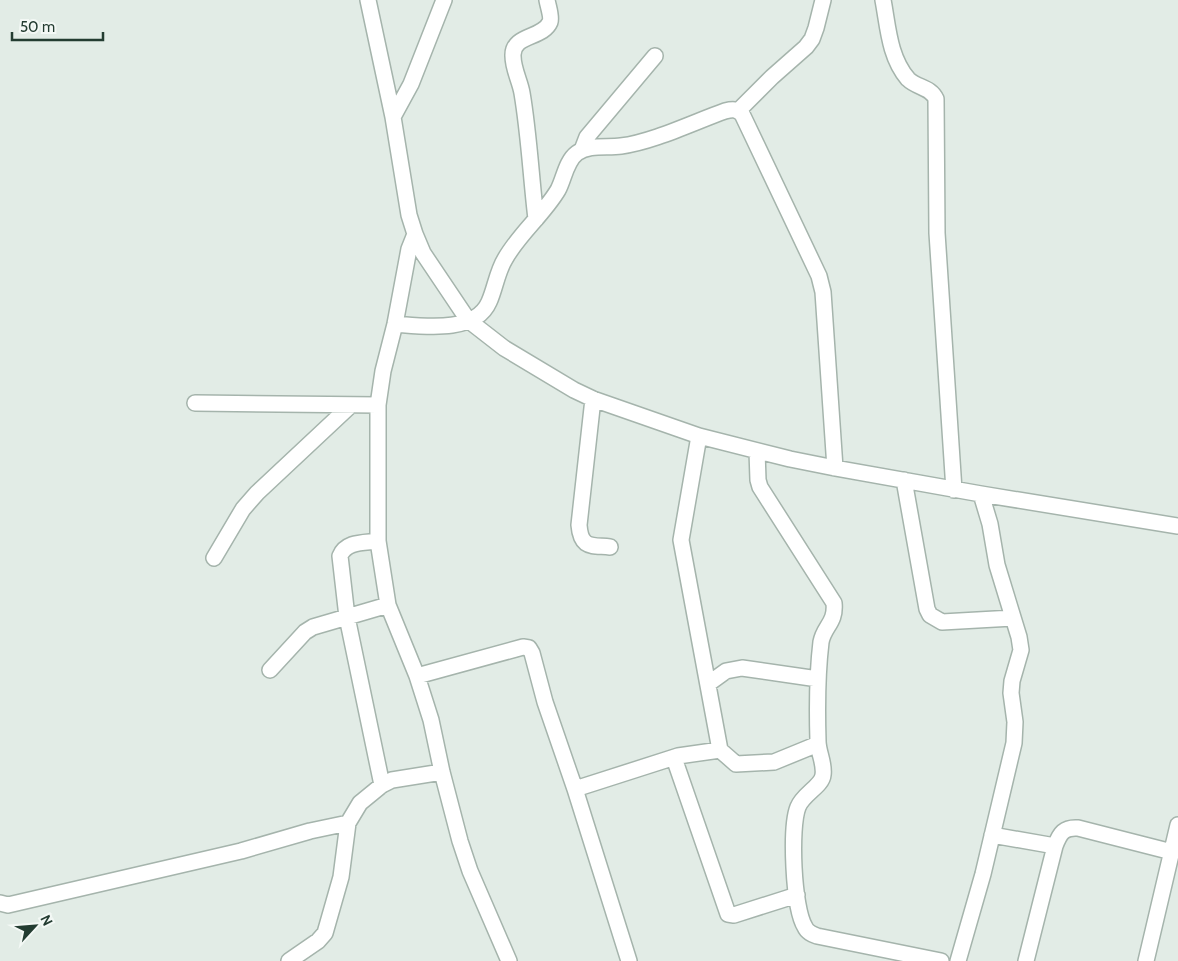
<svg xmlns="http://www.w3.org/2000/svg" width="1178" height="961" font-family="Cabin,sans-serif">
<rect width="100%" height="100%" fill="#e2ece6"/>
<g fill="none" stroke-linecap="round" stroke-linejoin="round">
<defs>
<path id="minor" d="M368,0L393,117L409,215L415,234L423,253L468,320L504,348L574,390L593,399L699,436L790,459L835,468L981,494L1178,526
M883,0C888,26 889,57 908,79C917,88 931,87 936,99L937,233L954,490
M738,111L772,77L806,47L812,39L816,28L823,0
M393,117L411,84L444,0
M582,150L587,137L655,56
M536,219C531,177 529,134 522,93C520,81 513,69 513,56C512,34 543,39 550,22C552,17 548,6 547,0
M415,234L409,249L395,324L383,371L378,405V541L388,605L417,676L431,720L442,772L460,841L470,871L509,961
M395,324C422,326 475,334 489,302C495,289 497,272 505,259C519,234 543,215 558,190C564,179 566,161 577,153C589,144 607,148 621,146C653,142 694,122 725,111C733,109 736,109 742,114L819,276L823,292L835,468
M593,399L579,525C581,549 591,545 610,547
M195,403L378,405
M699,436L681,540L720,750
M757,451L758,480L760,487L834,603C836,623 824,626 821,642C817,675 817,708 818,741C818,752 825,764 823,775C822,786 803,794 798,807C790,827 793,908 805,927C807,932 812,934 817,936L941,961
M904,480L927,609L930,615L942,622L1013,618
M378,541C364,543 346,541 340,556L347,617L382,785
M214,558L243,509L257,493L351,405
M270,670L305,632L313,627L388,605
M417,676L523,647L529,648L532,653L545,702L575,789L678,756L720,750L736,764L774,762L818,744
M708,684L726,671L742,668L818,679
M674,758L728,914L734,915L797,895
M575,789L629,961
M992,835L1055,846
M0,903L8,905L241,851L310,831L348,823
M289,961L318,941L325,933L341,877L348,823L360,803L382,785L392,780L442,772
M958,961L983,874L1014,743L1015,722L1011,693L1012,681L1021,650L1019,637L997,565L990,524L981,494
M1026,961L1055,846C1060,833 1064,827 1078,828L1172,852
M1146,961L1178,825"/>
</defs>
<use href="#minor" stroke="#a5b4ac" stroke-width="18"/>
<use href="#minor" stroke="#fff" stroke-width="15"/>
</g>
<g transform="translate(35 926) rotate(64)" stroke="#f3f8f5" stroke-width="4" paint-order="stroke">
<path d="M0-4L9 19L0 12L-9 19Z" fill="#233c31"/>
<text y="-8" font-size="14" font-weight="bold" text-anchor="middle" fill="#233c31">N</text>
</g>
<path d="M12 32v8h91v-8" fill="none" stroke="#233c31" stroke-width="2.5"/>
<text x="20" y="32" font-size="15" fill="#233c31" stroke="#f3f8f5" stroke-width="4" paint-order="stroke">50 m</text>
</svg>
